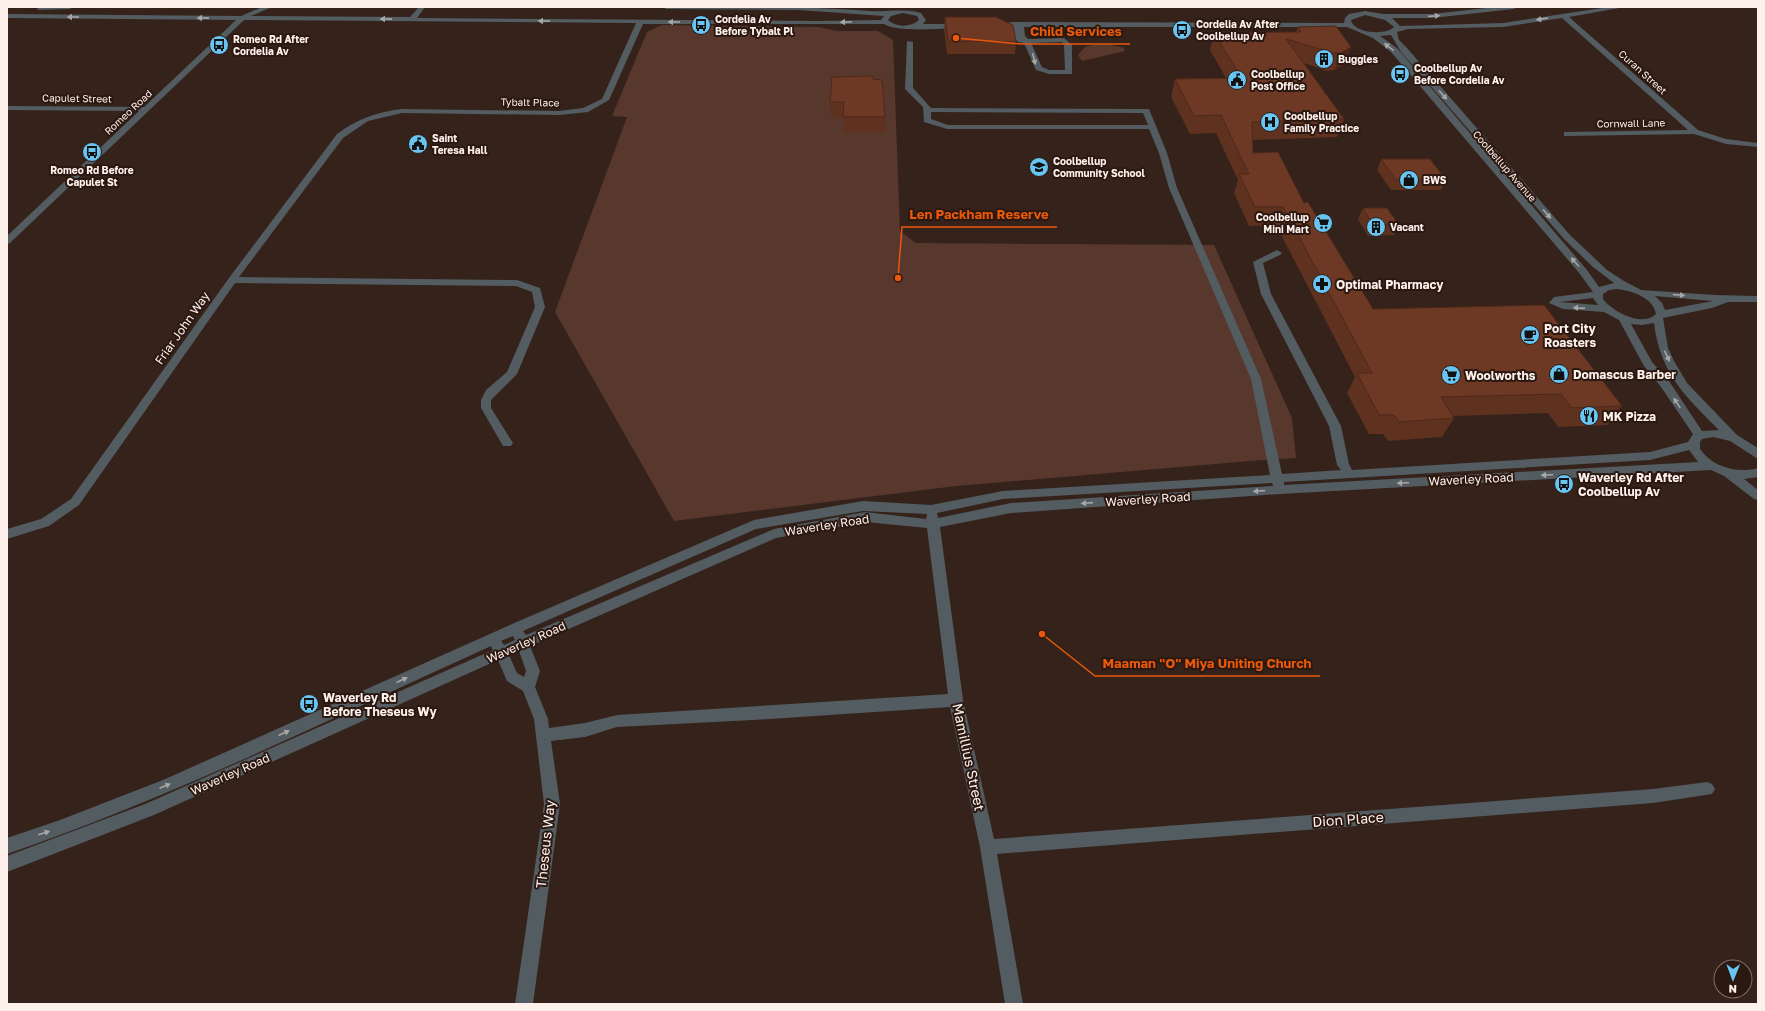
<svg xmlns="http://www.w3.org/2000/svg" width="1765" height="1011" font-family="'Golos Text',sans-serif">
<rect width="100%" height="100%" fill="#35221a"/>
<path fill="#58382c" d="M662,25L819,27L837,31H878L893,40L900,231L916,243L1214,245L1292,418L1296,458L1250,461L956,486L674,521L555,312L627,117L612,116L647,32Z
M1093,45H1111L1124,48L1125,51L1082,61L1078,55L1085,47Z"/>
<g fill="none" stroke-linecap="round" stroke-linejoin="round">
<path fill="#525c61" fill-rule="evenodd" d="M40,7H73L70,9L38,10L37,9Z
M262,7H272L251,16L410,17L419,7H425L417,18L819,21L881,20L884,16L798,10L666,9L663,7C732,7 801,6 870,11C889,12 903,8 921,13L926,20L923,24H961L964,26L961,28C942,28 898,33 884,24H643L609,100L588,112L559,115L402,113L368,121L343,138L239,277L517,280L540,288L545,307L517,374L491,400V408L513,443L511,446H503L481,408V400L486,390L507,372L535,307L532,292L516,286L235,283L79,505L49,526L7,539V529L41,519L71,499L229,278L337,134C357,119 377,112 402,109L559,111L583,108L602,99L636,23L244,20L10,243L7,244V236L139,111L7,110V106L144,107L236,20L7,18V14L241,16ZM903,13L917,16L919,20C911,27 897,28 888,20L891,16Z
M1496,7H1517L1514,9L1432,18H1392L1400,26L1503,23L1609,7H1625L1569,17L1698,130L1726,139L1758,143V147L1726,144L1694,134L1564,136V132H1567L1688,130L1562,18L1503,27L1408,29L1397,32L1399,40L1407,48L1570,235L1607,270L1624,281L1641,290L1715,295L1758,296V302H1728L1712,308L1663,318L1668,348L1674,361L1687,383L1737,435L1758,448V459L1730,441L1713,437L1702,439L1700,442V449C1712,467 1738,474 1758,468V477L1744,479L1758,490V500L1754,499L1724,476L1711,470L1280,494L1011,513L940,527L963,700L994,839L1653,789L1707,782L1712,784L1715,789L1712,794L1653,803L997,854L1023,1004H1005L980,847L950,707L753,720L617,727L585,737L551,741L560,804L533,1004H515L544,804L534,719L523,691L507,681L498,660L154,815L7,872V856L145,804L493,650L491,646C332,718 173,797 7,854V838L60,820L163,780L512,624L754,520L863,501L931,505L1003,491L1270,475L1251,379L1169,188L1159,153L1149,129H947L924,122L923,107L905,89L907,41L913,42V88L931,108L1149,109L1167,153L1177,188L1261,379L1282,474L1341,470L1337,465L1329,426L1261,294L1253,262L1277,250L1282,253L1280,255L1263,263L1271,294L1341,426L1349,464L1352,470L1650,452L1688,442L1693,434L1661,387L1644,366L1619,320L1604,312L1563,309L1549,303L1554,297L1593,292L1580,274L1391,52L1373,38L1347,27H1024L1025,36L1028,39L1064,38L1072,45V74H1049L1036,70L1024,43L1018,42L1014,38L1011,27H997L994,25L997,23L1014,22L1344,23L1345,18L1349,14L1365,11L1383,14H1432ZM1365,15L1385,20L1394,27C1385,36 1353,33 1351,20ZM1391,35L1401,52L1564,239L1593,267L1614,283L1599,287L1587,270L1397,48L1380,36ZM1062,42L1064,45L1065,70H1049L1042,67L1031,43ZM931,112L1143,113L1148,125H948L931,119ZM1617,289C1632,291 1653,297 1656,314C1642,328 1612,311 1603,299V294L1609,290ZM1655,296L1713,301L1665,310L1662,303ZM1593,298L1598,305L1560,302ZM1654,323C1660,373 1685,396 1719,430L1702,431L1669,381L1652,362L1631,324L1642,325ZM1689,450L1698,462L1284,485V482L1650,460ZM1272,483L1273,486L1011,503L938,518L937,513L1003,499ZM863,511L927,514L926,519L865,512L774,529L526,635L523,631L756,529ZM865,522L927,528L948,694L617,715L585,723L549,728L548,719L535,687L540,671L530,646L776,538ZM513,636L515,640L504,645L501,641ZM519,651L526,671L524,677L517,673L509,655Z"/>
</g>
<path fill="#5f311f" d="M945,17L1016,42L1015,54H947L944,30Z
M1336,26L1345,64L1335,70L1327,71L1304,63L1344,119L1337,137L1253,140V153L1304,203L1373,309L1622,406L1607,425L1558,427L1548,413L1452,416L1454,418L1442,437L1388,441L1383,434H1369L1347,393L1355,377L1276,225L1249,226L1234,193L1238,180L1216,133L1190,134L1171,97L1175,79L1226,78L1210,50L1214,33L1296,32L1298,27Z
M832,77L885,117V132H844L843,117H831L830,102Z
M1381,159L1446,180L1441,190H1391L1377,170Z
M1363,208L1399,225L1394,235L1368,236L1358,219Z"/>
<path fill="#4d2819" d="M1351,47L1345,64L1335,70L1341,53Z"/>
<path fill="#6e3924" stroke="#4d2819" d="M945,17H996L1013,25L1016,42L948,41Z
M1336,26L1351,47L1341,53H1333L1286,39L1344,119L1252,122L1253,153L1278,152L1304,203L1308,202L1373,309L1544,305L1622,406L1572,408L1561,394L1441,397L1454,418L1399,422L1394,415H1379L1357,373H1372L1283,207H1255L1239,174H1249L1221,115L1194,116L1175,79L1242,78L1214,33L1301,32L1298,27Z
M873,76V79L882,80L885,117H843L844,102H830L832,77Z
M1381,159H1430L1446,180H1396Z
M1363,208H1387L1399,225H1373Z"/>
<defs><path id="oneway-solid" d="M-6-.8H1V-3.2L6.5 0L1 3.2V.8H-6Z"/></defs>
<g fill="#a8a6a6">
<use href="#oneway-solid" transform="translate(1434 16) rotate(-4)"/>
<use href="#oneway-solid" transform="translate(73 17) rotate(-179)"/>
<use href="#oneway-solid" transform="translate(203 18) rotate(-179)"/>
<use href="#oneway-solid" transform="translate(386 19) rotate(-179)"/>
<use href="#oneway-solid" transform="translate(1542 19) rotate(171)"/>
<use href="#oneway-solid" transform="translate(544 21) rotate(-180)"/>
<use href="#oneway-solid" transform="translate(674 22) rotate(-180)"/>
<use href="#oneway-solid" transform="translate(846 22) rotate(178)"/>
<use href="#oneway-solid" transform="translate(1389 47) rotate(-143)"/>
<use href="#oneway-solid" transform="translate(1034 59) rotate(76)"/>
<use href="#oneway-solid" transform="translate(1443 95) rotate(48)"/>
<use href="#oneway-solid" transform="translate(1547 214) rotate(49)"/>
<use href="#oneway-solid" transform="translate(1575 262) rotate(-132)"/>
<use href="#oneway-solid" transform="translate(1679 295) rotate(4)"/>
<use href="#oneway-solid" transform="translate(1579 308) rotate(-176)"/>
<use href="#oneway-solid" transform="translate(1667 356) rotate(65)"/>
<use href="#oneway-solid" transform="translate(1677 403) rotate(-124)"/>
<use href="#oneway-solid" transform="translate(1547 475) rotate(177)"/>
<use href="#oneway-solid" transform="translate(1403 483) rotate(177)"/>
<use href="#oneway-solid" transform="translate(1259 491) rotate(176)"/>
<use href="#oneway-solid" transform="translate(1087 503) rotate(176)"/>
<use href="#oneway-solid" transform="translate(402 680) rotate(-24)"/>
<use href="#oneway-solid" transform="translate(284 733) rotate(-24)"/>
<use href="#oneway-solid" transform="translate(165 786) rotate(-23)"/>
<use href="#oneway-solid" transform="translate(44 833) rotate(-18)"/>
</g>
<defs>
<symbol id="bus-disc" viewBox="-11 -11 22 22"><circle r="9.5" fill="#68c4f0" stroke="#2b1811"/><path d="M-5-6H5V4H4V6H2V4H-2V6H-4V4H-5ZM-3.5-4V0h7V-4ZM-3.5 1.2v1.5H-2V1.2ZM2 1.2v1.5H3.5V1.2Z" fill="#111"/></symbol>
<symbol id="building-disc" viewBox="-11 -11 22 22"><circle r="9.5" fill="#68c4f0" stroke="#2b1811"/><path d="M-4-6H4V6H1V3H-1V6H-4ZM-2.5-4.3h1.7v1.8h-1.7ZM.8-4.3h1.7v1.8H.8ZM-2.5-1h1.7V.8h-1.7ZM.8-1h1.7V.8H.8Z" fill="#111"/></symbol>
<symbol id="civic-disc" viewBox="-11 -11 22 22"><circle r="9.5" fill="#68c4f0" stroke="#2b1811"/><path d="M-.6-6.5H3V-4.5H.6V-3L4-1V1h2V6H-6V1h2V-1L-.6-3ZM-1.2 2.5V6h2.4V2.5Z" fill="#111"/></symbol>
<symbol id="hospital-disc" viewBox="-11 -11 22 22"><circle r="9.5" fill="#68c4f0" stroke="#2b1811"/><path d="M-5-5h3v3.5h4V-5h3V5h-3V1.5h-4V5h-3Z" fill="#111"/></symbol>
<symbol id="school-disc" viewBox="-11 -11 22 22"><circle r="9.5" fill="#68c4f0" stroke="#2b1811"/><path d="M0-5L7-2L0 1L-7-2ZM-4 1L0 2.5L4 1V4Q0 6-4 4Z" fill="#111"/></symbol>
<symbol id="shop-disc" viewBox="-11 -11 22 22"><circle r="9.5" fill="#68c4f0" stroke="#2b1811"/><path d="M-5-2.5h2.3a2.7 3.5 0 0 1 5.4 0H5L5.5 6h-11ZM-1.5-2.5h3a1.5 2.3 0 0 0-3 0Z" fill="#111"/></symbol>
<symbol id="supermarket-disc" viewBox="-11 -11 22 22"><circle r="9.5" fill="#68c4f0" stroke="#2b1811"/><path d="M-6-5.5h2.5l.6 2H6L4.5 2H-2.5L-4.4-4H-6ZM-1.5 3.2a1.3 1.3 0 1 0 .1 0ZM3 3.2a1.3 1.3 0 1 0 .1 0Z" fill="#111"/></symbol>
<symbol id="pharmacy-disc" viewBox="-11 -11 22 22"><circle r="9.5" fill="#68c4f0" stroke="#2b1811"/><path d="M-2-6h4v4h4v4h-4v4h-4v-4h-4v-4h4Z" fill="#111"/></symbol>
<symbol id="cafe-disc" viewBox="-11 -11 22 22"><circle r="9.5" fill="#68c4f0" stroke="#2b1811"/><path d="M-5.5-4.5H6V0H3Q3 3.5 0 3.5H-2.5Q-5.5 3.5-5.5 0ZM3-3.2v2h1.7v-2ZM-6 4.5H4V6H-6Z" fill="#111"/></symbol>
<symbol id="restaurant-disc" viewBox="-11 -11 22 22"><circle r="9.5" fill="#68c4f0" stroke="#2b1811"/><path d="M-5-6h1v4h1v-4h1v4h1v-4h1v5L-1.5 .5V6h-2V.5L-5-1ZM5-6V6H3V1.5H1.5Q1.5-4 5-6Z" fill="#111"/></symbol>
</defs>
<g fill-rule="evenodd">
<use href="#bus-disc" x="690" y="14" width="22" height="22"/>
<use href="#bus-disc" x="1171" y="19" width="22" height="22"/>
<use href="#bus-disc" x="208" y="34" width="22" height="22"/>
<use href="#building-disc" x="1313" y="48" width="22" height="22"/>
<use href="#bus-disc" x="1389" y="63" width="22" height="22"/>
<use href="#civic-disc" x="1226" y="69" width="22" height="22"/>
<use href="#hospital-disc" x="1259" y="111" width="22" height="22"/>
<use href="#civic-disc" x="407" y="133" width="22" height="22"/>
<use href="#bus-disc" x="81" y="141" width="22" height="22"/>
<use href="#school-disc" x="1028" y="156" width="22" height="22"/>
<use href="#shop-disc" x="1398" y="169" width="22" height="22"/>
<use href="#supermarket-disc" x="1312" y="212" width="22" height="22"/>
<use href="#building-disc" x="1365" y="216" width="22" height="22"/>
<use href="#pharmacy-disc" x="1311" y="273" width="22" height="22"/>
<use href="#cafe-disc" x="1519" y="324" width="22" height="22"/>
<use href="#shop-disc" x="1548" y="363" width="22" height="22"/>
<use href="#supermarket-disc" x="1440" y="364" width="22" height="22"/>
<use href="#restaurant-disc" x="1578" y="405" width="22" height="22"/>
<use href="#bus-disc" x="1553" y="473" width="22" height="22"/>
<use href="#bus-disc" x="298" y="693" width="22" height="22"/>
</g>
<g text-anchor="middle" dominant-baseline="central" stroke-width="4" stroke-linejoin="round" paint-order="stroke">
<g font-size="10" font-weight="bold" fill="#fef0eb" stroke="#2b1811" text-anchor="start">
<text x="715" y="19">Cordelia Av<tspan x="715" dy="12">Before Tybalt Pl</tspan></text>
<text x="1196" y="24">Cordelia Av After<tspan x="1196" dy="12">Coolbellup Av</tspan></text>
<text x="233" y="39">Romeo Rd After<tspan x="233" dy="12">Cordelia Av</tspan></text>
<text x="1338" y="59">Buggles</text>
<text x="1414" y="68">Coolbellup Av<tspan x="1414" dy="12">Before Cordelia Av</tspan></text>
<text x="1251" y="74">Coolbellup<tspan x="1251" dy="12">Post Office</tspan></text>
<text x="1284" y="116">Coolbellup<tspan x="1284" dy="12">Family Practice</tspan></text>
<text x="432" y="138">Saint<tspan x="432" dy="12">Teresa Hall</tspan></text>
<text x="1053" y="161">Coolbellup<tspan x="1053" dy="12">Community School</tspan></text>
<text x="92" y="170" text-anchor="middle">Romeo Rd Before<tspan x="92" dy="12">Capulet St</tspan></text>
<text x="1423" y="180">BWS</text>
<text x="1309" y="217" text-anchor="end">Coolbellup<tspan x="1309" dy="12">Mini Mart</tspan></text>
<text x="1390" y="227">Vacant</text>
</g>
<g font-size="10" fill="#fef0eb" stroke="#2b1811">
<text transform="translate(1643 72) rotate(42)">Curan Street</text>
<text transform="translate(77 98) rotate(1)">Capulet Street</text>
<text transform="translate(530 102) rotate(1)">Tybalt Place</text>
<text transform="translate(128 112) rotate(-43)">Romeo Road</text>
<text transform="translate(1631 123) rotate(-1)">Cornwall Lane</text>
<text transform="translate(1505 166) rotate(49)">Coolbellup Avenue</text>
</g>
<g font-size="12" font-weight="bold" fill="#fef0eb" stroke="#2b1811" text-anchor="start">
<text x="1336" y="284">Optimal Pharmacy</text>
<text x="1544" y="328">Port City<tspan x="1544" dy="14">Roasters</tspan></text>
<text x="1573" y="374">Domascus Barber</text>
<text x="1465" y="375">Woolworths</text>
<text x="1603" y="416">MK Pizza</text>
<text x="1578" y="477">Waverley Rd After<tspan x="1578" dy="14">Coolbellup Av</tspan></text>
<text x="323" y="697">Waverley Rd<tspan x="323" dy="14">Before Theseus Wy</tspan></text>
</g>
<g font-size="12" fill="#fef0eb" stroke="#2b1811">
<text transform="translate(182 328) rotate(-55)">Friar John Way</text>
<text transform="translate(1471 479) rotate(-3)">Waverley Road</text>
<text transform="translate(1148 499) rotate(-4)">Waverley Road</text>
<text transform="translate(827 525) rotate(-9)">Waverley Road</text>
<text transform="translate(526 642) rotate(-24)">Waverley Road</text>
<text transform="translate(230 774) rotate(-24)">Waverley Road</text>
</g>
<g font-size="14" fill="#fef0eb" stroke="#2b1811">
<text transform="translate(969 757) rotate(78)">Mamillius Street</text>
<text transform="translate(1348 819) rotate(-4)">Dion Place</text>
<text transform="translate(545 844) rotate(-84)">Theseus Way</text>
</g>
</g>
<path fill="none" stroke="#e8590c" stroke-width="1.5" d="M956 38L1022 44H1130M898 278L902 227H1057M1042 634L1095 676H1320"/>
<g fill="#e8590c" stroke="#2b1811" stroke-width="1.5">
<circle cx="956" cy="38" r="4"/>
<circle cx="898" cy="278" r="4"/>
<circle cx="1042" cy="634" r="4"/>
</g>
<g font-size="13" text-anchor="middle" font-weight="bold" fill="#e8590c" stroke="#2b1811" stroke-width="4" stroke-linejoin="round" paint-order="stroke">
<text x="1076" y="36">Child Services</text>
<text x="979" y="219">Len Packham Reserve</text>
<text x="1207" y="668">Maaman "O" Miya Uniting Church</text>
</g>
<rect width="1765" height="1011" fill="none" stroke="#fef0eb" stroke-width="16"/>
<g transform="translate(1733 979) rotate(181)"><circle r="19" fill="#2b1811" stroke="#7f6e68"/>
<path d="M0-3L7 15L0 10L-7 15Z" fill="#68c4f0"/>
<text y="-6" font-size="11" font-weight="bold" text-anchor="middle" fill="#fef0eb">N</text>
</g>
</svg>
